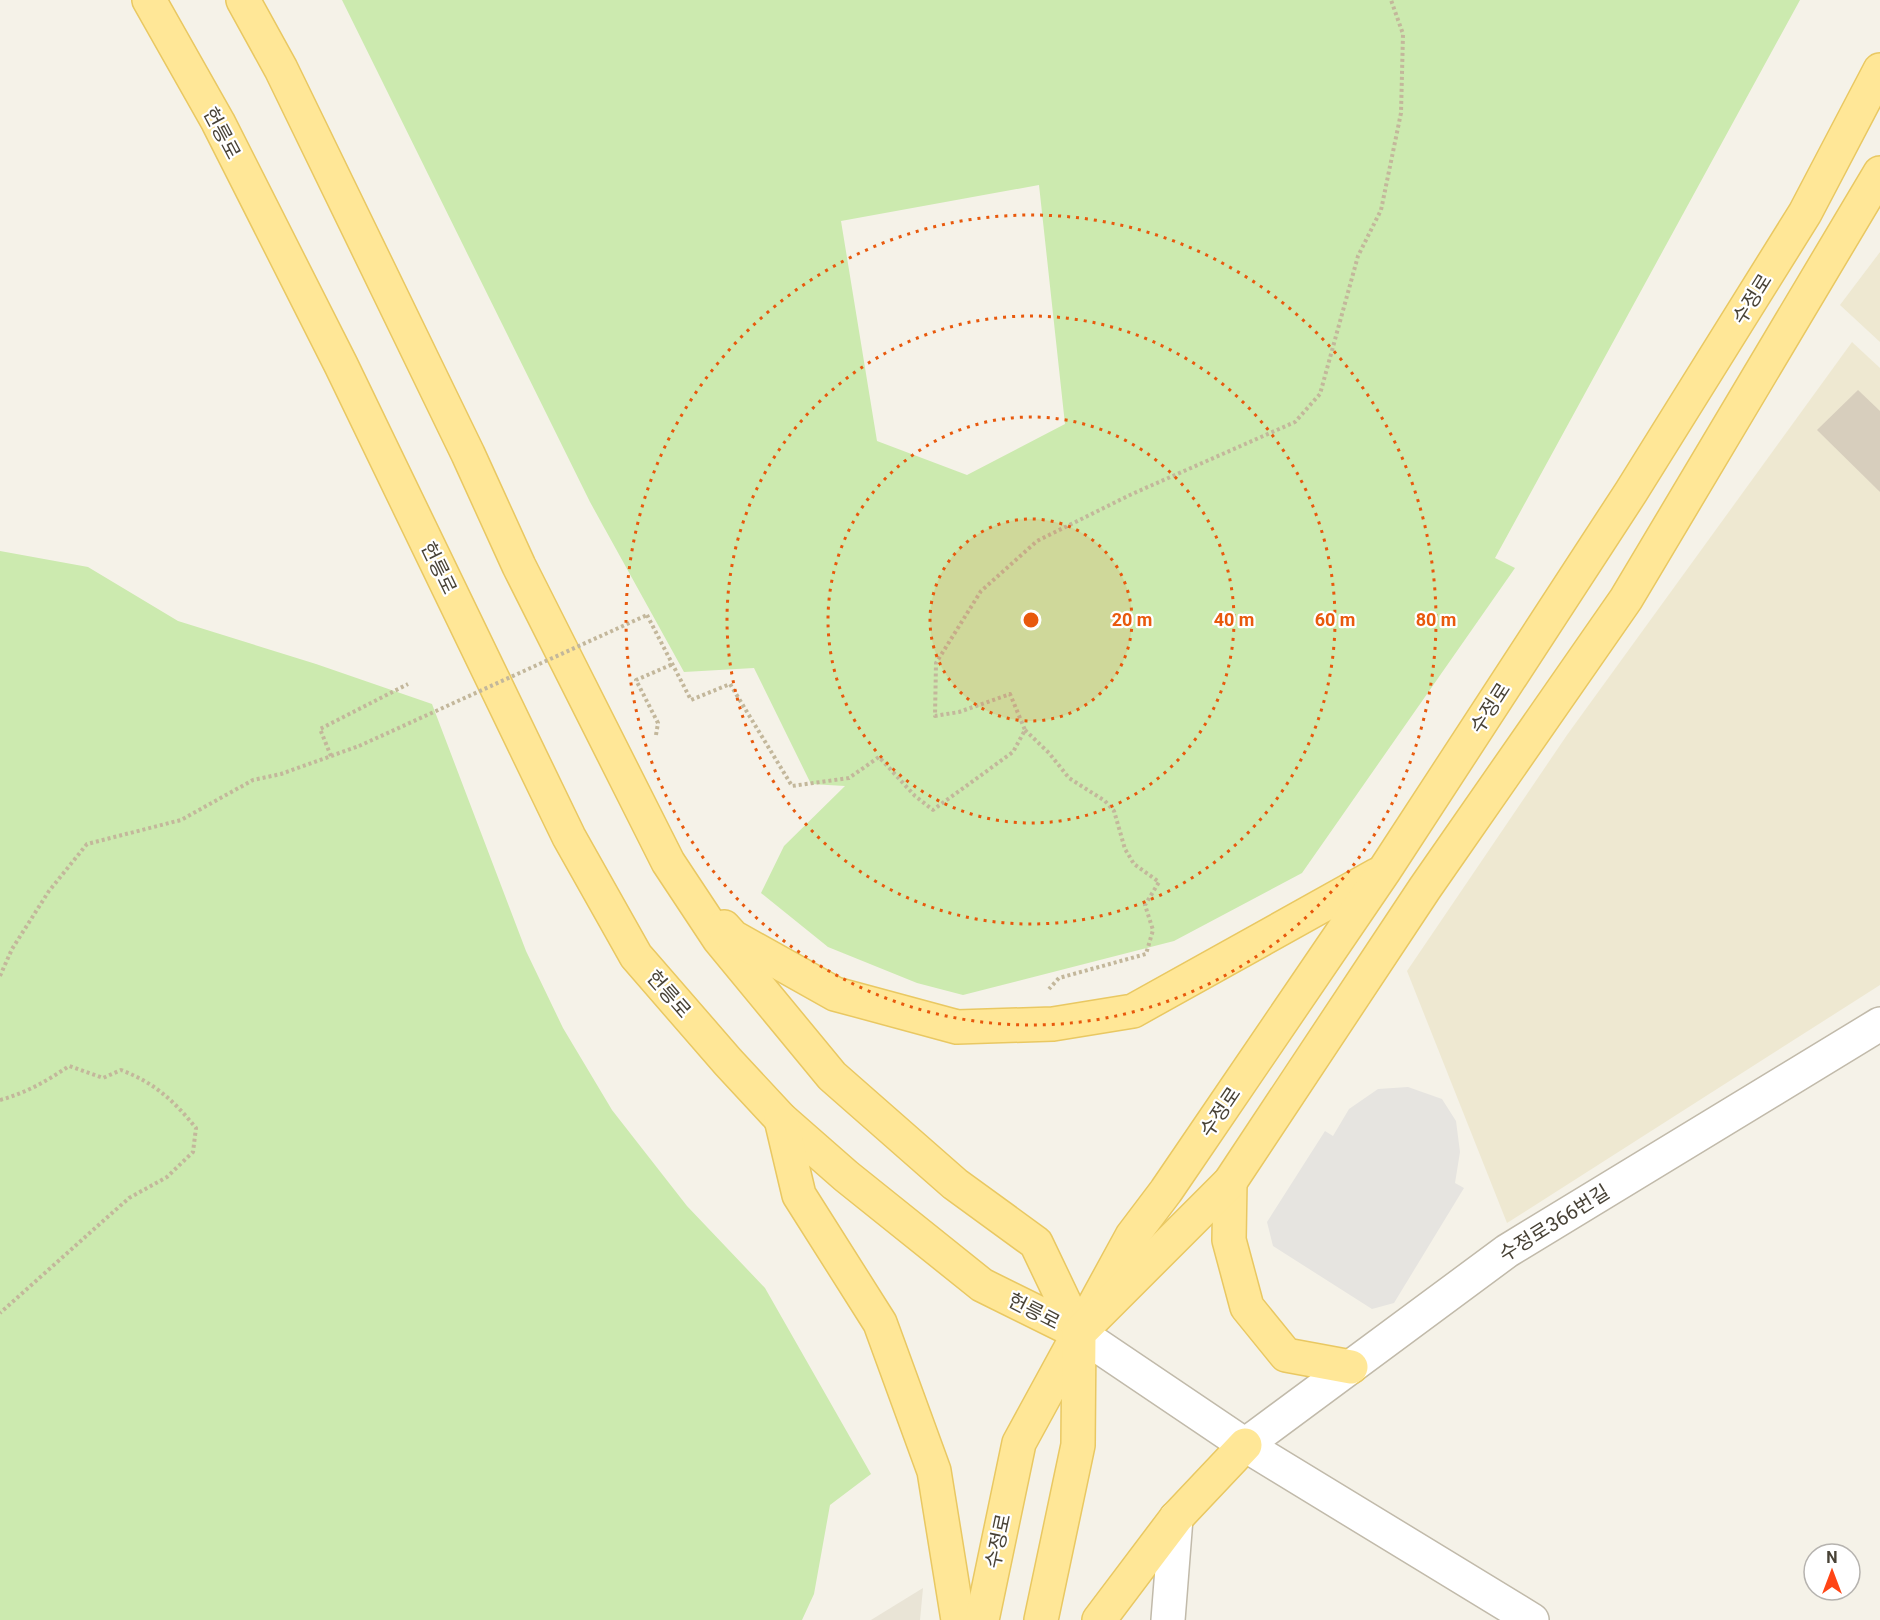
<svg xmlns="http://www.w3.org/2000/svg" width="1880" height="1620" font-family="Roboto,'Noto Sans KR',sans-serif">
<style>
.residential{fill:#e9e4d6}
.education{fill:#eee8d1}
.green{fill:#cceaaf;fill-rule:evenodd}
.parking{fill:#e6e4e0}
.building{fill:#d7cebd}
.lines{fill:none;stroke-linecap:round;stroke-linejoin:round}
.minor-casing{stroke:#c1baaa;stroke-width:36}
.major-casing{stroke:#e9c862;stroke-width:36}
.path{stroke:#c3b79b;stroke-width:4;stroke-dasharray:3 3;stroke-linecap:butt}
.minor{stroke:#fff;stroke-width:33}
.major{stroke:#ffe797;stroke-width:33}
.path-bridge{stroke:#c3b79b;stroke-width:4;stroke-dasharray:3 3;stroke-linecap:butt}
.ring{fill:none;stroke:#e8590c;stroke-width:3;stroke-dasharray:3 6}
.labels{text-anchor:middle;stroke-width:4.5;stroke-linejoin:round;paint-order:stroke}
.street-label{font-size:20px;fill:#484236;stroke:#fff}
.centre{fill:#e8590c;stroke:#fff;stroke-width:3}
.ring-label{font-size:18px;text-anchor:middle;font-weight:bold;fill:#e8590c;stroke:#fff;stroke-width:4.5;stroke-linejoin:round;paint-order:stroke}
</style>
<rect width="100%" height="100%" fill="#f5f2e8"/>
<path class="residential" d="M 923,1588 L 920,1620 L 871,1620 Z"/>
<g class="education">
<path d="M 1880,252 L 1880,342 L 1840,305 Z"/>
<path d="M 1852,342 L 1880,368 L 1880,985 L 1507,1223 L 1407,971 L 1567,735 Z"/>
</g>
<g class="green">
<path d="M 342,0 L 1800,0 L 1495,558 L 1515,568 L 1302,873 L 1174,941 L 963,995 L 917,983 L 828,947 L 761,893 L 784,846 L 845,786 L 811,784 L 754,668 L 684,672 L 590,502 ZM 1039,185 L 1065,424 L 967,475 L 877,441 L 841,221 Z"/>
<path d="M 0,551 L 88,567 L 178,621 L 316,664 L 432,704 L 526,951 L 563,1028 L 612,1110 L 687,1206 L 765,1288 L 871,1474 L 830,1505 L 814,1594 L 802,1620 L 0,1620 Z"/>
</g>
<path class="parking" d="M 1408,1087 L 1442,1099 L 1456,1121 L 1460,1152 L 1455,1183 L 1464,1188 L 1394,1303 L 1372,1309 L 1273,1246 L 1267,1222 L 1325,1131 L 1333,1136 L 1349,1109 L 1378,1089 Z"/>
<path class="building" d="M 1858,390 L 1880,411 L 1880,492 L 1817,430 Z"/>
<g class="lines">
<defs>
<g id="minor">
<path d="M 1079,1333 L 1245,1445 L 1532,1620"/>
<path d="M 1245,1445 L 1507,1251 L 1880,1024"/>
<path d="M 1168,1620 L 1176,1518"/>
</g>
<g id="major">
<path d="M 149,0 L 218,122 L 341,365 L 569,837 L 636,956 L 728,1062 L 781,1119 L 846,1176 L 982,1285 L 1079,1333"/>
<path d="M 243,0 L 281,69 L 468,454 L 519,566 L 668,862 L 719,939 L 832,1076 L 955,1184 L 1036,1243 L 1079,1333"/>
<path d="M 724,927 L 733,937 L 835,994 L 957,1027 L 1053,1024 L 1133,1011 L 1377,875"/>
<path d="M 781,1119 L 799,1195 L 880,1323 L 934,1471 L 958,1620"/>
<path d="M 1230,1182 L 1229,1240 L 1247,1307 L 1286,1355 L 1351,1367"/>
<path d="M 982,1620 L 1019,1443 L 1132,1236 L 1166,1191 L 1384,871 L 1631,492 L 1805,213 L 1880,70"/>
<path d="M 1041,1620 L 1078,1445 L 1079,1333 L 1230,1182 L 1425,888 L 1626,599 L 1880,173"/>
<path d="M 1099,1620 L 1176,1518 L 1245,1445"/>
</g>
</defs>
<use href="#minor" class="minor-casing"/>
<use href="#major" class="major-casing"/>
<g class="path">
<path d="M 647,615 L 691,700 L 730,684 L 792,786 L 849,778 L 879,757 L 915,796 L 933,810 L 1013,752 L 1025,730 L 1010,694 L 959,712 L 935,716 L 936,663 L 981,591 L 1037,541 L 1132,494 L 1295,422 L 1320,394 L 1358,256 L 1381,210 L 1401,113 L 1403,34 L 1391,0"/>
<path d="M 1025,730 L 1049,753 L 1069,778 L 1105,801 L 1114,811 L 1125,849 L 1134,864 L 1159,882 L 1145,905 L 1153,930 L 1146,954 L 1059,978 L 1049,989"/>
<path d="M 656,735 L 658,723 L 636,680 L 673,664"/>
<path d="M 331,756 L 320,729 L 408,684"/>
<path d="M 0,976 L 12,949 L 49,891 L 87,844 L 181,820 L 253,780 L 281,774 L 359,746"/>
<path d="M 0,1100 C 26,1093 47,1081 69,1066 L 103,1078 L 121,1070 C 155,1083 174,1101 196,1128 L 193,1152 L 167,1177 L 129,1198 L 0,1313"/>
</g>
<use href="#minor" class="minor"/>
<use href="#major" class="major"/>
<path class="path-bridge" d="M 359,746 L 647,615"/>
</g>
<circle cx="1031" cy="620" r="101" fill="#e8590c" fill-opacity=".12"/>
<g class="ring">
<circle cx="1031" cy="620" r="101"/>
<circle cx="1031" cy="620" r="203"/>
<circle cx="1031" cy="620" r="304"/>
<circle cx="1031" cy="620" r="405"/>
</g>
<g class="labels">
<g class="street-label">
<text transform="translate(222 133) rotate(62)" y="7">헌릉로</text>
<text transform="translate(1752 299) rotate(-58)" y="7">수정로</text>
<text transform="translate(439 568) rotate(64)" y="7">헌릉로</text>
<text transform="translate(1490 708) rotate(-57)" y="7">수정로</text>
<text transform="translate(669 994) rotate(49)" y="7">헌릉로</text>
<text transform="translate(1220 1112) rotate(-56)" y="7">수정로</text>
<text transform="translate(1554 1223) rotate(-32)" y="7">수정로366번길</text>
<text transform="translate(1034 1311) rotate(27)" y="7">헌릉로</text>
<text transform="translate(998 1541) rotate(-78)" y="7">수정로</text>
</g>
</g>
<circle cx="1031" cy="620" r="9" class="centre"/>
<g class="ring-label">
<text x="1132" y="626">20 m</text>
<text x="1234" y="626">40 m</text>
<text x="1335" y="626">60 m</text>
<text x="1436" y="626">80 m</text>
</g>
<g transform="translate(1832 1572)"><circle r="28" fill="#ffffff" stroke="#b6b3af" stroke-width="1.5"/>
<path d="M0-4.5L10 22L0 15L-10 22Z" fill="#ff4515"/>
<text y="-9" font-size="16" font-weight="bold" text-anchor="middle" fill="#484236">N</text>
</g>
</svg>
